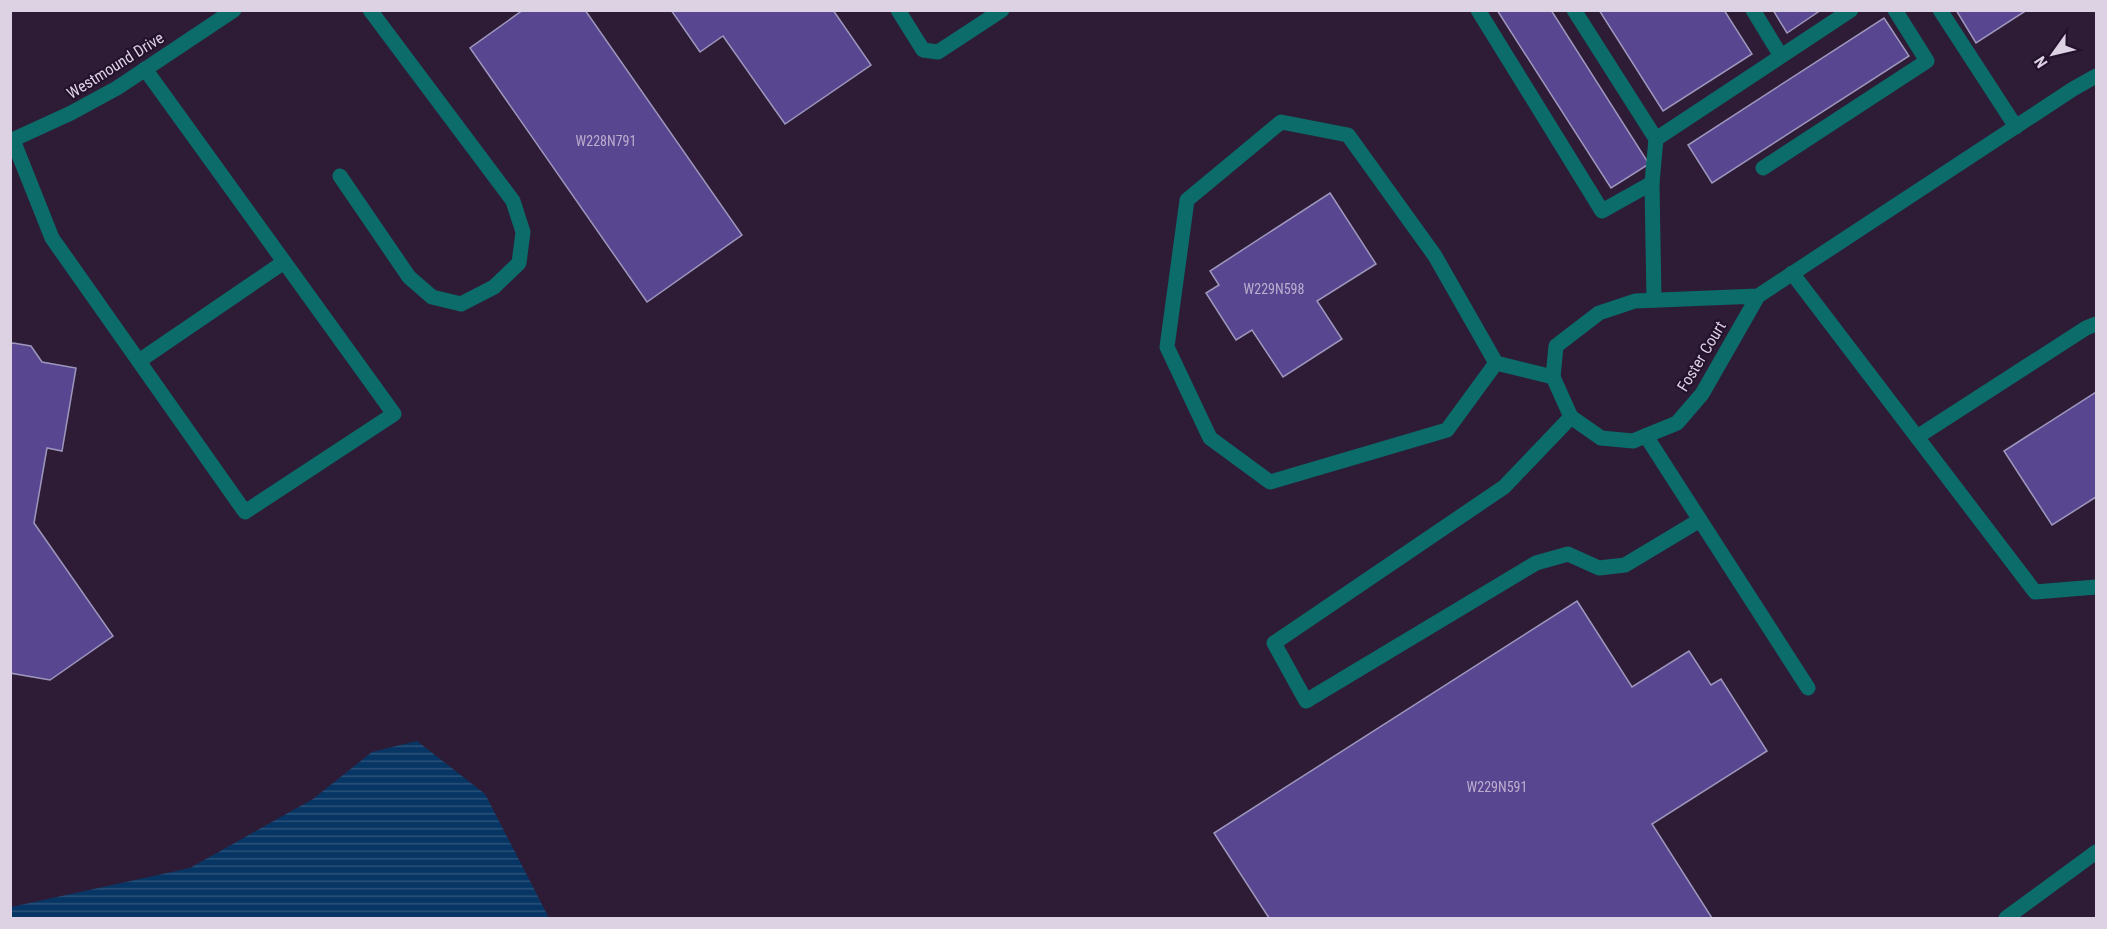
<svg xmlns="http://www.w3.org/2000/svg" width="2107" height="929" font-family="'Roboto Condensed',sans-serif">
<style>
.water{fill:url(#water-rules)}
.building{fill:#594690;stroke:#9e97bd;stroke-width:1.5}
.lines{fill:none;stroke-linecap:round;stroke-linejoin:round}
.lane{stroke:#0b6c6a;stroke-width:15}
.street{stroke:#0b6c6a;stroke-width:15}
.labels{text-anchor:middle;stroke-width:4.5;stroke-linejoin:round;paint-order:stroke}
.number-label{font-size:14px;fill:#bcaecf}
.street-label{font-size:16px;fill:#ddd1e4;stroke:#24122d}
</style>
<defs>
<pattern id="water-rules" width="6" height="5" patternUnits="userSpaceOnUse" patternTransform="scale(1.5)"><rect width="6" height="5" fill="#073664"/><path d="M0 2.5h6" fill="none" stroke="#2b527a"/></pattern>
</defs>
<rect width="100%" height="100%" fill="#2e1c37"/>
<path class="water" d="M 417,741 L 485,794 L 549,918 L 11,918 L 11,907 L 190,868 L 313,799 L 372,752 Z"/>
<g class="building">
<path d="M 523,10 L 585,10 L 742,235 L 647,302 L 470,48 Z"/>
<path d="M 671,10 L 833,10 L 871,65 L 785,124 L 723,36 L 700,52 Z"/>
<path d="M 1497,10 L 1551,10 L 1649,164 L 1611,188 Z"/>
<path d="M 1599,10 L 1724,10 L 1752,54 L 1663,111 Z"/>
<path d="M 1773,10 L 1821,10 L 1787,33 Z"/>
<path d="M 1956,10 L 2027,10 L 1976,43 Z"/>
<path d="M 1884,18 L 1909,56 L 1712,183 L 1688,145 Z"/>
<path d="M 1330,193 L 1376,264 L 1317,301 L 1342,339 L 1283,377 L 1252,330 L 1236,340 L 1206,293 L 1219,285 L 1210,271 Z"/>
<path d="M 13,343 L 31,346 L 42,362 L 76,368 L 62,451 L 47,448 L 34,523 L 113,636 L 50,680 L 10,673 L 10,344 Z"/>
<path d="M 2096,392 L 2096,497 L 2052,525 L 2004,451 Z"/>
<path d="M 1577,601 L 1632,687 L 1689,651 L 1711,685 L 1721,679 L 1767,751 L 1652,824 L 1712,918 L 1269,918 L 1214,833 Z"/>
</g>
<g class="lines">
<g class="lane">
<path d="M 898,10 L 923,50 L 938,52 L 1002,10"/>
<path d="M 1478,10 L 1602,211 L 1652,183"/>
<path d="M 1574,10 L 1656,139"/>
<path d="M 1753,10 L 1781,56"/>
<path d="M 1940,10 L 2016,127"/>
<path d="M 13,140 L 52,238 L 245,512 L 394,414 L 145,69"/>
<path d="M 1763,168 L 1927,61 L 1895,10"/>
<path d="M 340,176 L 409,277 L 432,297 L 461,304 L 494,287 L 519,263 L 523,232 L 513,201 L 370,10"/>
<path d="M 1792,273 L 2035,592 L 2096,587"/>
<path d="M 1654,300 L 1652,183 L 1656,139 L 1851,10"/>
<path d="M 139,361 L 284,262"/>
<path d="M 1496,363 L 1447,430 L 1270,482 L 1210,438 L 1167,347 L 1187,200 L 1281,122 L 1348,135 L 1435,256 L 1496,363 L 1553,377"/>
<path d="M 1571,417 L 1504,487 L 1274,643 L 1306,701 L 1536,563 L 1568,554 L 1599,568 L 1625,565 L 1700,520"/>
<path d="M 1646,436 L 1808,688"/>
<path d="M 1917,437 L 2086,328 L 2096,324"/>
<path d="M 2006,918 L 2096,852"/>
</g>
<g class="street">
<path d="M 10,141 L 71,113 L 117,88 L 234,10"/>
<path d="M 1758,296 L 1635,301 L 1599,313 L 1556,346 L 1553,377 L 1571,417 L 1601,438 L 1633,441 L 1677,423 L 1702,394 L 1758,296 L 2073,89 L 2096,76"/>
</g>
</g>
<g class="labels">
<g class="number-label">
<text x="606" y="146">W228N791</text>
<text x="1274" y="294">W229N598</text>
<text x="1497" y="792">W229N591</text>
</g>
<g class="street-label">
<text transform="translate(115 65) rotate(-32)" y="6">Westmound Drive</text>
<text transform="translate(1701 356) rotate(-59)" y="6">Foster Court</text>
</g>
</g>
<rect width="2107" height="929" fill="none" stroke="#ddd1e4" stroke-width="24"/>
<g transform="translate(2053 54) rotate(236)" stroke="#24122d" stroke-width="4.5" paint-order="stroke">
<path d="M0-4.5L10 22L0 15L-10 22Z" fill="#ddd1e4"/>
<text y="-9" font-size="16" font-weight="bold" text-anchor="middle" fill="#ddd1e4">N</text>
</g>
</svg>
